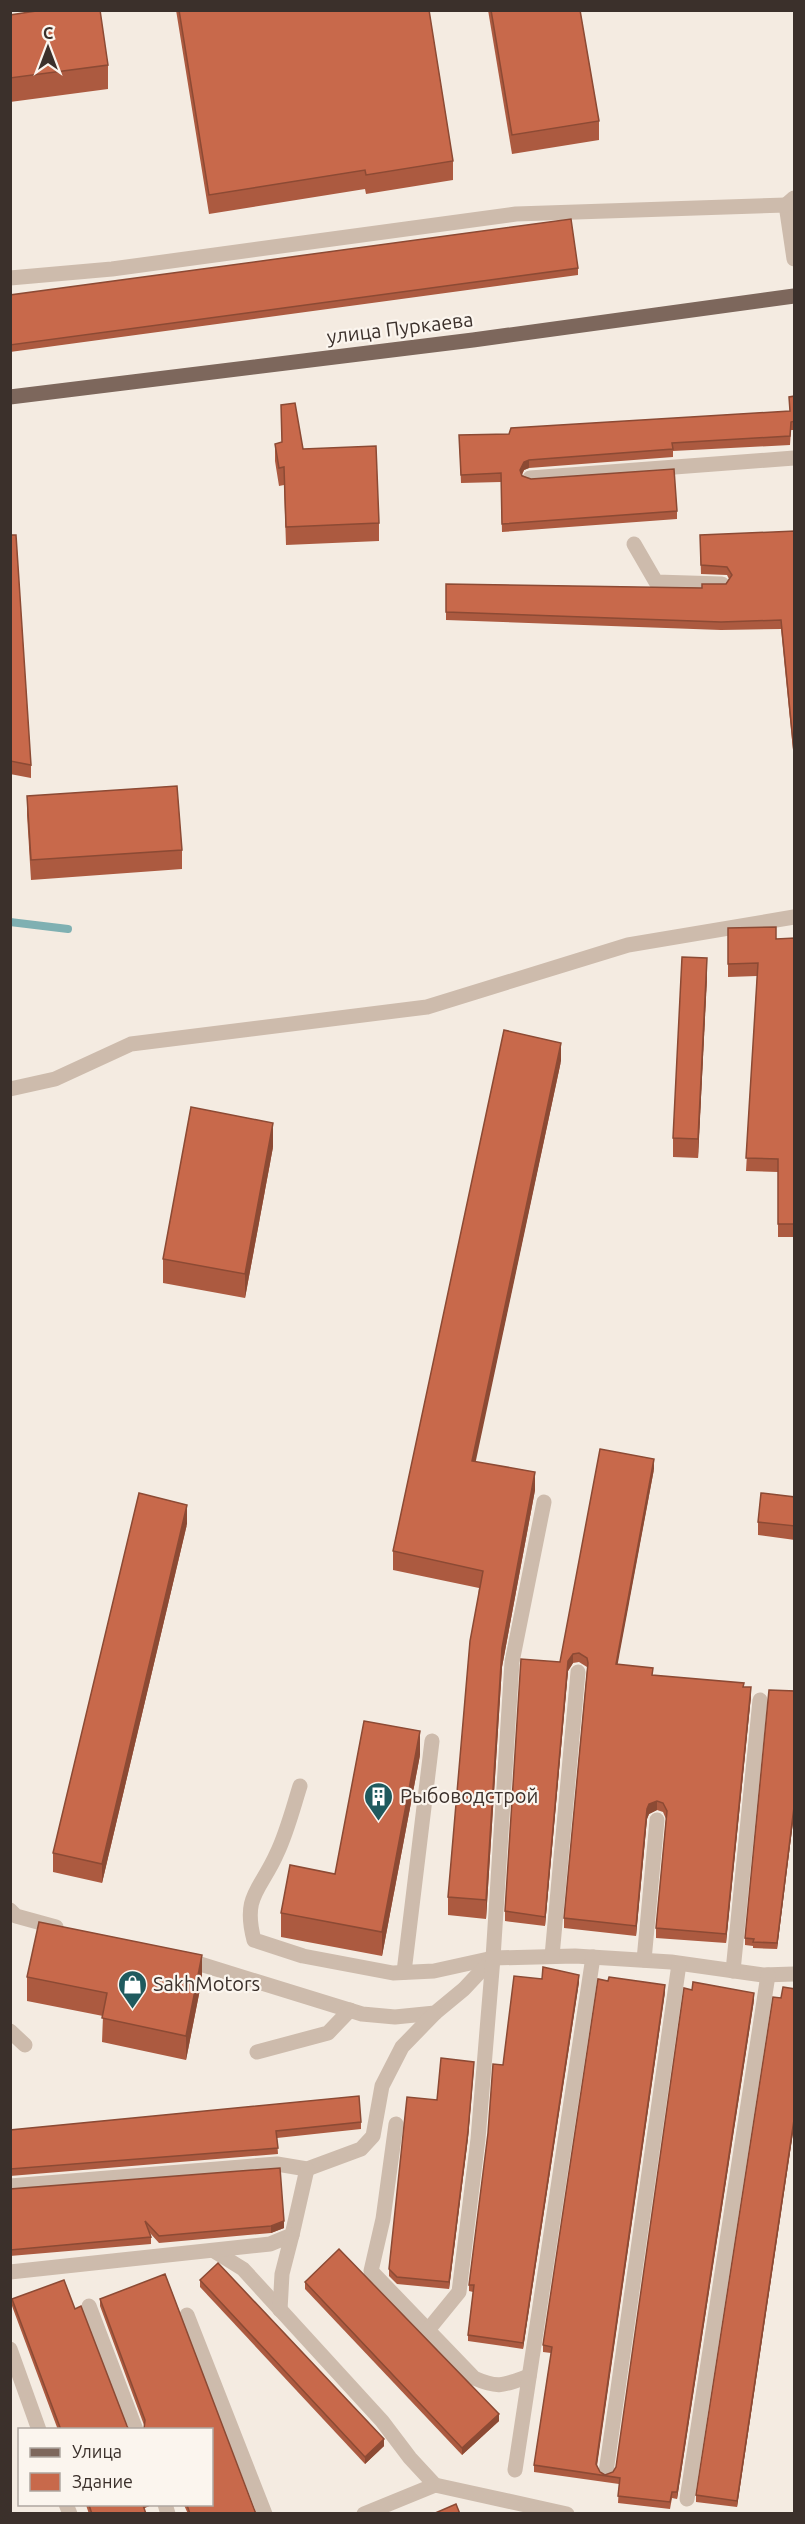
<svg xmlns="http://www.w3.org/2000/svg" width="805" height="2524" font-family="Ubuntu,sans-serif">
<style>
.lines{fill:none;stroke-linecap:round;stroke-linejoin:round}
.stream{stroke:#7fb0b2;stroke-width:8}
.minor{stroke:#cdbbac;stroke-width:15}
.major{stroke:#7d675c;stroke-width:15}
.wall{fill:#ac5a40}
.shaded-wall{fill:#8c4a34}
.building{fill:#c8694b;stroke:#8c4a34;stroke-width:1.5}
.labels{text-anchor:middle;stroke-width:4.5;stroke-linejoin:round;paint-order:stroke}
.street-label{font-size:20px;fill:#3b302b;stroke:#fbf5ee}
.poi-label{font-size:20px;fill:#3b302b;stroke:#fbf5ee;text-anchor:start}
</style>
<rect width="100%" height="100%" fill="#f4ebe1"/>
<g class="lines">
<path class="stream" d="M 10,922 L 68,929"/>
<g class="minor">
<path d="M 794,198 L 786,205 L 794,259"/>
<path d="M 10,278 L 112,269 L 516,214 L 786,205"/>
<path d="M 530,478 L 794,458"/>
<path d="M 634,544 L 656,582 L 722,584"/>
<path d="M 10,1089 L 55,1079 L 131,1044 L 427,1007 L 628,945 L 794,917"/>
<path d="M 300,1786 C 293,1808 287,1832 277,1853 C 261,1890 242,1895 254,1940 L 303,1956 L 393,1973 L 434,1971 L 493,1958 L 575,1956 L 671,1962 L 763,1975 L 794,1974"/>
<path d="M 10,1910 L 16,1916 L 56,1927"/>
<path d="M 552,1956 L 578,1672"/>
<path d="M 184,1959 L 362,2014 L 395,2017 L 435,2013 L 464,1989 L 493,1958"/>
<path d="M 644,1960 L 657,1820"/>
<path d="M 733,1971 L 760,1700"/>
<path d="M 404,1972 L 432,1741"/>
<path d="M 10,2031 L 25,2045"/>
<path d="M 257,2052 L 328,2033 L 350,2010"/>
<path d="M 396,2124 L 383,2219 L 371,2271 L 474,2378 C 499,2389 504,2385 529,2376"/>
<path d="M 10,2186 L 277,2164 L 307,2169 L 361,2149 L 373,2136 L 382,2086 L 402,2047 L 435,2013"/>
<path d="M 214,2251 L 243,2269 L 382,2421 L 410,2458 L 435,2485"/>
<path d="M 10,2272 L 270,2244 L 292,2235 L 307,2169"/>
<path d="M 89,2306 L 136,2430"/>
<path d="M 280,2310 L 282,2274 L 292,2235"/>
<path d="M 187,2315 L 265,2514"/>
<path d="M 428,2330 L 459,2292 L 478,2139 L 493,1958 L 512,1662 L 544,1502"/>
<path d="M 10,2349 L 39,2430"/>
<path d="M 515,2470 L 593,1957"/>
<path d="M 606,2472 L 679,1964"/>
<path d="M 687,2499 L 768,1975"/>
<path d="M 66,2504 L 70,2514"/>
<path d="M 165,2504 L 168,2514"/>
<path d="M 364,2514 L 435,2485 L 567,2514"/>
</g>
<path class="major" d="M 10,397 L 473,340 L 794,296"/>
</g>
<g class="wall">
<path d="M 176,10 L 429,10 L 453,161 L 453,180 L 366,194 L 365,189 L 209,214 Z"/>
<path d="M 488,10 L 580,10 L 599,121 L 599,140 L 512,154 Z"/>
<path d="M 10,15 L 108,65 L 108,89 L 10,102 Z"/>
<path d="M 578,268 L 578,275 L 10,352 L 10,295 Z"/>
<path d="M 795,396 L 795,430 L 791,430 L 790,445 L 673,451 L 673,457 L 529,468 L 524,470 L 522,475 L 531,479 L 677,511 L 677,519 L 502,532 L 501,482 L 461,483 L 459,435 L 509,434 L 790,411 L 789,397 Z"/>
<path d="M 281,405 L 303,449 L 379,523 L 379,541 L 286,545 L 284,485 L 279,486 L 275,461 L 275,444 L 282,442 Z"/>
<path d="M 795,531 L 795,770 L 781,629 L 721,630 L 446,620 L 446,584 L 702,588 L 726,584 L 729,579 L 727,575 L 701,574 L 700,544 Z"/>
<path d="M 10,535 L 31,765 L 31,778 L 10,774 Z"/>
<path d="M 27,796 L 182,850 L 182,869 L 31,880 L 27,815 Z"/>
<path d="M 728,928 L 776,939 L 795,938 L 795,1237 L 778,1237 L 778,1172 L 746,1171 L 757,976 L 728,977 Z"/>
<path d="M 707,977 L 698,1158 L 673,1157 L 673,1138 Z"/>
<path d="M 561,1061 L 475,1461 L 535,1490 L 502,1667 L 486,1919 L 448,1915 L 448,1897 L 479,1588 L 393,1570 L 393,1551 Z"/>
<path d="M 273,1147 L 245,1298 L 163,1283 L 163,1259 Z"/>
<path d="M 654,1469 L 617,1664 L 653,1675 L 744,1687 L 751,1696 L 726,1943 L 656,1938 L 656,1928 L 666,1819 L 663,1812 L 657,1810 L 649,1814 L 647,1819 L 636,1936 L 564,1928 L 564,1918 L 587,1670 L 587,1667 L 579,1662 L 573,1663 L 568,1671 L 545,1926 L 505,1921 L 505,1911 L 560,1662 Z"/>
<path d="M 795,1497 L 795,1540 L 758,1535 L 758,1522 Z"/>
<path d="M 187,1524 L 102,1883 L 53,1872 L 53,1853 Z"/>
<path d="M 795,1691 L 795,1806 L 777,1949 L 753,1948 L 753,1946 L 745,1945 L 745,1938 Z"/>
<path d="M 420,1755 L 382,1956 L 281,1937 L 281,1913 L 335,1874 Z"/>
<path d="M 27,1977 L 202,1979 L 186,2060 L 102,2042 L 103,2016 L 27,2001 Z"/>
<path d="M 542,1979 L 579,1982 L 523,2349 L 468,2341 L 468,2335 L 473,2292 L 469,2291 L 469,2285 L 503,2065 Z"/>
<path d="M 795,1989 L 795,2119 L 737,2507 L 696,2502 L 696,2495 Z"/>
<path d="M 665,1992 L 597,2466 L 600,2472 L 605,2475 L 613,2472 L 616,2467 L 754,2000 L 677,2499 L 672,2498 L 670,2509 L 618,2503 L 619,2484 L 534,2472 L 534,2465 L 551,2353 L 543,2352 L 543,2345 Z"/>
<path d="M 474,2069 L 468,2138 L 449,2289 L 397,2284 L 389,2276 L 389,2269 L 437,2100 Z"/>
<path d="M 361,2122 L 361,2129 L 277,2138 L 278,2154 L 10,2176 L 10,2130 Z"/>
<path d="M 10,2189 L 284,2228 L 271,2233 L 159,2243 L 150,2233 L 151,2237 L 151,2244 L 10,2256 Z"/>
<path d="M 200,2280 L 384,2446 L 365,2464 L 200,2287 Z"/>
<path d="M 305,2282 L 499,2421 L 462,2455 L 305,2289 Z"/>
<path d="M 12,2299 L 75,2309 L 127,2426 L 129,2430 L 58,2430 L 12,2306 Z"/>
<path d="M 100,2299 L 256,2514 L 188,2514 L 184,2505 L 212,2505 L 144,2429 L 144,2425 L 100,2306 Z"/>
<path d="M 86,2505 L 152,2505 L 144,2508 L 146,2514 L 89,2514 Z"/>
</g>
<g class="shaded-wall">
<path d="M 529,460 L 529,468 L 524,470 L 520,478 L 520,470 L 524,462 Z"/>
<path d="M 707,958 L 707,977 L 698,1158 L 698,1139 Z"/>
<path d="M 561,1043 L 561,1061 L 472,1479 L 472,1461 Z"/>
<path d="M 273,1123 L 273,1147 L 245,1298 L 245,1274 Z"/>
<path d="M 654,1459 L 654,1469 L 616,1673 L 616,1664 Z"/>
<path d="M 535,1472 L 535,1490 L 502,1667 L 486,1919 L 486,1900 L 502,1648 Z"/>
<path d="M 187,1505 L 187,1524 L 102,1883 L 102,1864 Z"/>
<path d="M 573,1654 L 573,1663 L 568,1671 L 545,1926 L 545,1917 L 568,1661 Z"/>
<path d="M 751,1687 L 751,1696 L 726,1943 L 726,1934 Z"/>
<path d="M 420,1731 L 420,1755 L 382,1956 L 382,1932 Z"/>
<path d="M 795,1799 L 795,1806 L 777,1949 L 777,1943 Z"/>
<path d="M 657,1801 L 657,1810 L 649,1814 L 647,1819 L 636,1936 L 636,1926 L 647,1809 L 649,1804 Z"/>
<path d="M 202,1955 L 202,1979 L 186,2060 L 186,2036 Z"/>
<path d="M 579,1975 L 579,1982 L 523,2349 L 523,2343 Z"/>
<path d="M 665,1985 L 665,1992 L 596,2471 L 596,2464 Z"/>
<path d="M 754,1993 L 754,2000 L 677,2499 L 677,2492 Z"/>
<path d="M 474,2062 L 468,2138 L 449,2289 L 449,2282 Z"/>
<path d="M 795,2113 L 795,2119 L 737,2507 L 737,2501 Z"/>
<path d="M 284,2221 L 284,2228 L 271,2233 L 271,2226 Z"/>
<path d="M 499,2414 L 499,2421 L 462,2455 L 462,2448 Z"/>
<path d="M 384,2439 L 384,2446 L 365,2464 L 365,2457 Z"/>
<path d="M 142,2505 L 152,2505 L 142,2509 Z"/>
</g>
<g class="building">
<path d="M 43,10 L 100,10 L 108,65 L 10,78 L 10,15 Z"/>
<path d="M 179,10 L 429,10 L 453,161 L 366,175 L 365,170 L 209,195 Z"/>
<path d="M 491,10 L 580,10 L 599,121 L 512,135 Z"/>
<path d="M 571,219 L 578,268 L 10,345 L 10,295 Z"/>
<path d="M 795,396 L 795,421 L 791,422 L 790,436 L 672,443 L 673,449 L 529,460 L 524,462 L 520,470 L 522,476 L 531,479 L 674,469 L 677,511 L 502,524 L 501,473 L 461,475 L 459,435 L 509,434 L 511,428 L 790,411 L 789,397 Z"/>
<path d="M 295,403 L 303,449 L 376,446 L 379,523 L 286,527 L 284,467 L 279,468 L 275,444 L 282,442 L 281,405 Z"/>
<path d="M 795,531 L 795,762 L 781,620 L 721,622 L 446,612 L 446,584 L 702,588 L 702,584 L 726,584 L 732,575 L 727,567 L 701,565 L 700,535 Z"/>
<path d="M 10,535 L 16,535 L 31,765 L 10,761 Z"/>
<path d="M 177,786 L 182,850 L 31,860 L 27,796 Z"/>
<path d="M 776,927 L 776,939 L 795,938 L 795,1224 L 778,1224 L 778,1159 L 746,1158 L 758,963 L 728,964 L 728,928 Z"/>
<path d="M 682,957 L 707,958 L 698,1139 L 673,1138 Z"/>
<path d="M 504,1030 L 561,1043 L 472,1461 L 535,1472 L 502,1648 L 486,1900 L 448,1897 L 470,1641 L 483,1571 L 393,1551 Z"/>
<path d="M 191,1107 L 273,1123 L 245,1274 L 163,1259 Z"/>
<path d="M 600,1449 L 654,1459 L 616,1664 L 653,1668 L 652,1675 L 744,1683 L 743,1687 L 751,1687 L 726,1934 L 656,1928 L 667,1811 L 663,1803 L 657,1801 L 649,1804 L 647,1809 L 636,1926 L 564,1918 L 588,1663 L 587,1658 L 579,1653 L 573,1654 L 568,1661 L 545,1917 L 505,1911 L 521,1659 L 560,1662 Z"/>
<path d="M 139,1493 L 187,1505 L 102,1864 L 53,1853 Z"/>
<path d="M 761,1493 L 795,1497 L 795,1526 L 758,1522 Z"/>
<path d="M 769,1690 L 795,1691 L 795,1799 L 777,1943 L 753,1942 L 754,1939 L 745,1938 Z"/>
<path d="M 364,1721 L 420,1731 L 382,1932 L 281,1913 L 290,1865 L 335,1874 Z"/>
<path d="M 39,1922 L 202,1955 L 186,2036 L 102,2018 L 107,1993 L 27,1977 Z"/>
<path d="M 543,1967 L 579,1975 L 523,2343 L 468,2335 L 474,2285 L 469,2285 L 488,2133 L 493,2064 L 503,2065 L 514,1976 L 542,1979 Z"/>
<path d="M 609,1977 L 665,1985 L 596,2464 L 600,2472 L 605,2475 L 613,2472 L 616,2467 L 684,1988 L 692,1990 L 693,1982 L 754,1993 L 677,2492 L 672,2492 L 670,2502 L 618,2496 L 620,2478 L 534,2465 L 552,2347 L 543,2345 L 598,1979 L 608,1981 Z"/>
<path d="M 783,1987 L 795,1989 L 795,2113 L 737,2501 L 696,2495 L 773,1997 L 781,1998 Z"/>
<path d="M 441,2058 L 474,2062 L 468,2131 L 449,2282 L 397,2277 L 389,2269 L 407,2097 L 437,2100 Z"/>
<path d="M 359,2096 L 361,2122 L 276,2131 L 278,2148 L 10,2169 L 10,2130 Z"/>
<path d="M 280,2168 L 284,2221 L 271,2226 L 159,2236 L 145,2221 L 151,2237 L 10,2250 L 10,2189 Z"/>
<path d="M 339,2249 L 499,2414 L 462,2448 L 305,2282 Z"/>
<path d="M 218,2263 L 384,2439 L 365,2457 L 200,2280 Z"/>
<path d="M 165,2274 L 256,2514 L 190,2514 L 187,2505 L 212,2505 L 212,2430 L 143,2430 L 144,2429 L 145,2420 L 100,2299 Z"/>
<path d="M 64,2280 L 75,2309 L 81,2306 L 127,2426 L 129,2430 L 61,2430 L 12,2299 Z"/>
<path d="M 456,2504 L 460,2514 L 433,2514 Z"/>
<path d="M 89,2505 L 143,2505 L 146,2514 L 92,2514 Z"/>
</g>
<defs>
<symbol id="building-pin" viewBox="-11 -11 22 30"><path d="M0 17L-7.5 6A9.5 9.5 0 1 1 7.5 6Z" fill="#1f5a5e" stroke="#fbf5ee"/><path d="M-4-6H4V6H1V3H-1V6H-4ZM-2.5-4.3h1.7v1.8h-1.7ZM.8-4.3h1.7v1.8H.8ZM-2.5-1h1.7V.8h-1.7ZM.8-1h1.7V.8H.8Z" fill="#fff"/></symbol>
<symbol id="shop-pin" viewBox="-11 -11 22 30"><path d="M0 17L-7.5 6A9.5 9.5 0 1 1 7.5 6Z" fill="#1f5a5e" stroke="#fbf5ee"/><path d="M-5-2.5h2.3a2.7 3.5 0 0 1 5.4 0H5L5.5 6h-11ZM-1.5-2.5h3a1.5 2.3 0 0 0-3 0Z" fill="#fff"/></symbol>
</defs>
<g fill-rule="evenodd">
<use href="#building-pin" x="362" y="1780" width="33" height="45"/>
<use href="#shop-pin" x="116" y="1968" width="33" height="45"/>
</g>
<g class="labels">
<g class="street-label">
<text transform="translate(400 328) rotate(-7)" y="7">улица Пуркаева</text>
</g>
<g class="poi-label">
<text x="400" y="1803">Рыбоводстрой</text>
<text x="153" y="1991">SakhMotors</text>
</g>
</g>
<rect width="805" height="2524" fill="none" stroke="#3b302b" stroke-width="24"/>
<rect x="18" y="2428" width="195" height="78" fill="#fbf5ee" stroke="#aea6a0" stroke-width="1.5"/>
<rect x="30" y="2448" width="30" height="9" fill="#7d675c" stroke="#aea6a0" stroke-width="1.5"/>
<text x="72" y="2458" font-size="18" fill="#3b302b">Улица</text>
<rect x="30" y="2473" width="30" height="18" fill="#c8694b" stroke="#aea6a0" stroke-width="1.5"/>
<text x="72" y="2488" font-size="18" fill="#3b302b">Здание</text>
<g transform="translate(48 48)" stroke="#fbf5ee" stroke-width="4.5" paint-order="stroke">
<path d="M0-4.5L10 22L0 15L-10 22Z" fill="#3b302b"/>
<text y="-9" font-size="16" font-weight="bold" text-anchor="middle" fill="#3b302b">С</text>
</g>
</svg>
